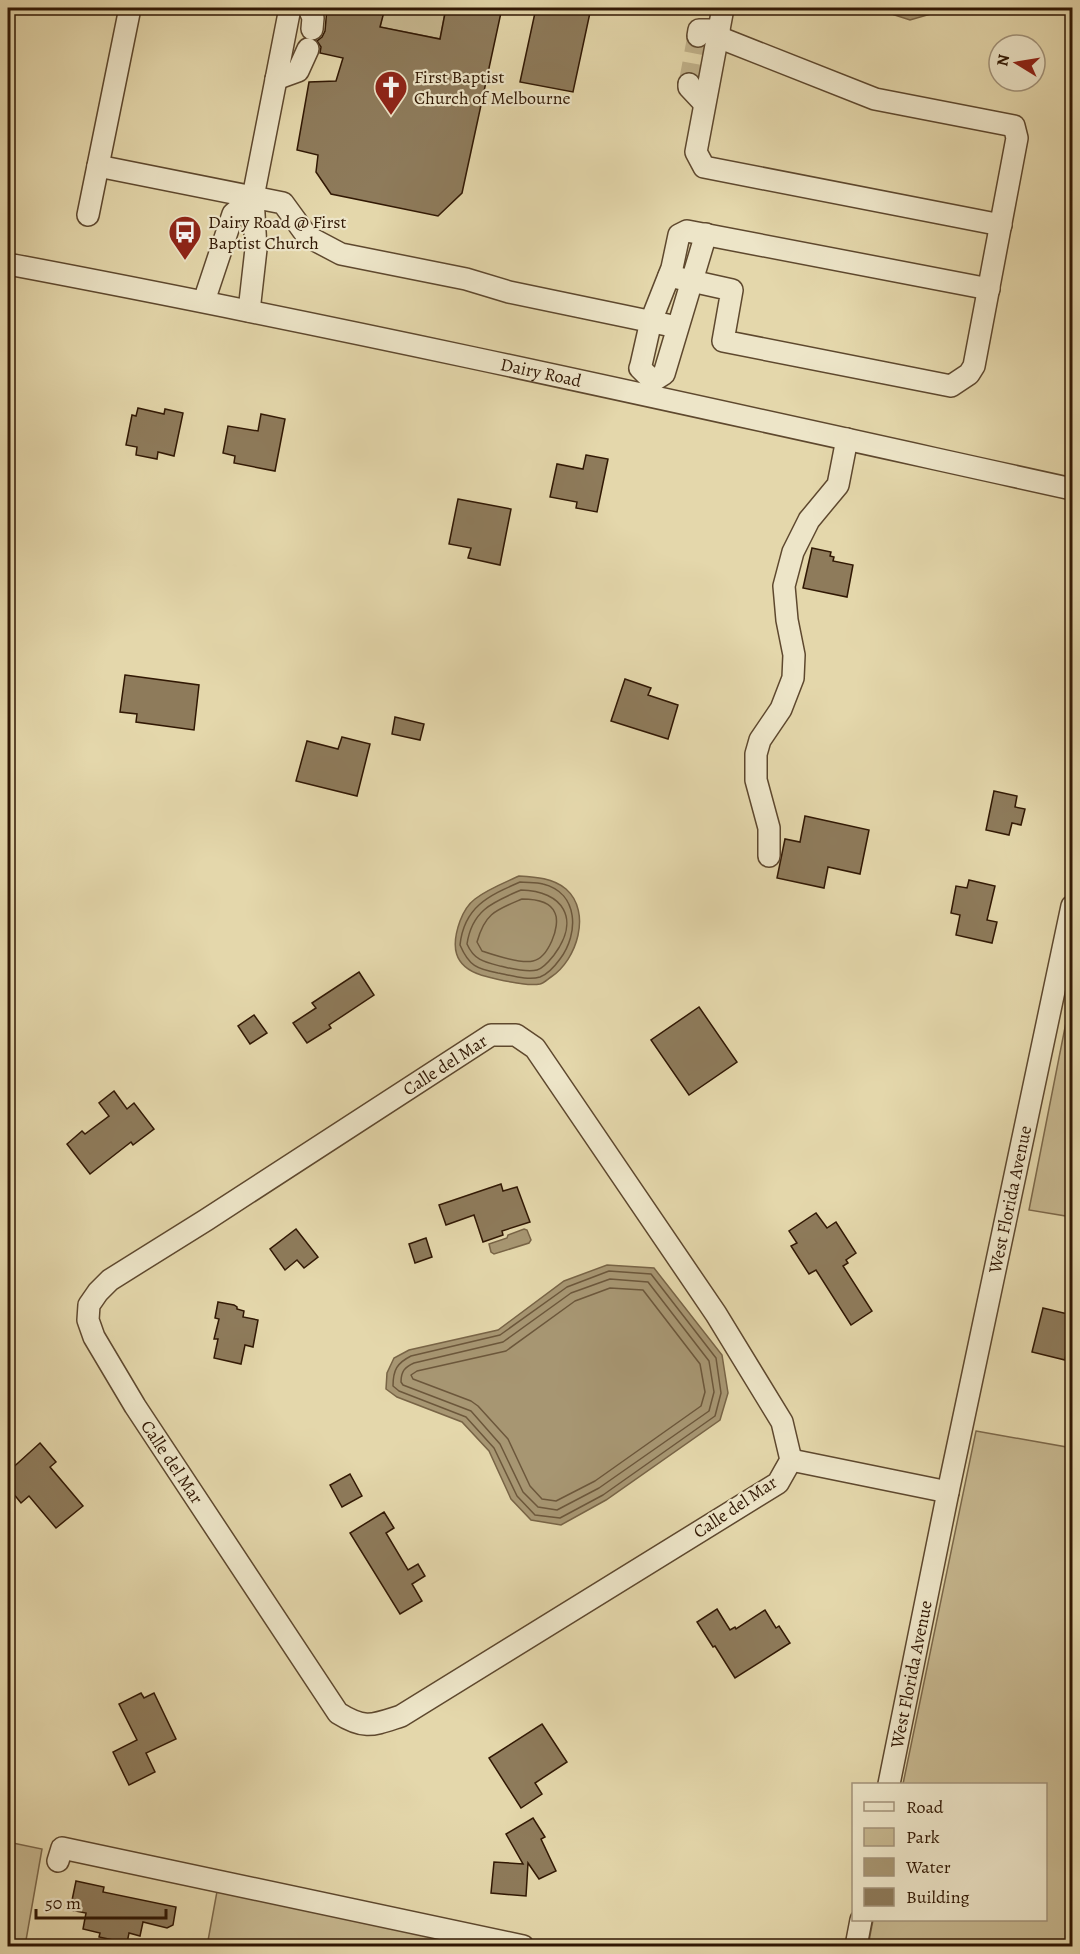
<svg xmlns="http://www.w3.org/2000/svg" width="1080" height="1954" font-family="Alegreya,serif">
<style>
.green{fill:#c6b78f;stroke:#7c684a;stroke-width:1.5}
.water{fill:#a79672;stroke:#786446;stroke-width:1.5}
.lines{fill:none;stroke-linecap:round;stroke-linejoin:round}
.shore{stroke:#6c573b;stroke-width:1.5}
.building{fill:#8e7b5b;stroke:#311804;stroke-width:1.5}
.minor-tunnel{stroke:#c0b18a;stroke-width:21;stroke-dasharray:21 10;stroke-linecap:butt}
.minor-casing{stroke:#5e482e;stroke-width:24}
.minor{stroke:#ede5c8;stroke-width:21}
.labels{text-anchor:middle;stroke-width:4.5;stroke-linejoin:round;paint-order:stroke}
.poi-label{font-size:18px;fill:#311804;stroke:#ede5c8;text-anchor:start}
.street-label{font-size:18px;fill:#311804;stroke:#ede5c8}
</style>
<rect width="100%" height="100%" fill="#e4d7ab"/>
<filter id="stains"><feTurbulence type="fractalNoise" baseFrequency=".00333" numOctaves="4"/><feColorMatrix values="0 0 0 0 .2 0 0 0 0 .09 0 0 0 0 .02 0 0 0 .5 -.17"/></filter>
<radialGradient id="worn" r=".72"><stop offset=".6" stop-color="#630" stop-opacity="0"/><stop offset="1" stop-color="#630" stop-opacity=".3"/></radialGradient>
<g class="green">
<path d="M 384,8 L 446,8 L 440,39 L 380,27 Z"/>
<path d="M 1070,1002 L 1072,1002 L 1072,1217 L 1029,1210 Z"/>
<path d="M 976,1431 L 1072,1448 L 1072,1946 L 868,1946 L 873,1920 L 1046,1920 L 1046,1784 L 903,1784 Z"/>
<path d="M 8,1842 L 42,1849 L 25,1946 L 8,1946 Z"/>
<path d="M 218,1886 L 513,1946 L 207,1946 Z"/>
</g>
<g class="water">
<path d="M 863,8 L 939,8 L 938,12 L 910,20 L 876,9 Z"/>
<path d="M 519,876 C 536,877 553,878 566,889 C 592,912 577,960 551,977 C 548,979 544,983 540,984 C 525,987 496,979 481,975 C 453,966 451,946 460,921 C 463,913 467,905 475,899 C 488,889 504,883 519,876 Z"/>
<path d="M 524,1229 L 527,1230 L 531,1240 L 529,1243 L 494,1254 L 491,1252 L 489,1244 L 507,1238 L 508,1235 Z"/>
<path d="M 607,1265 L 654,1268 L 722,1355 L 728,1393 L 720,1420 L 606,1500 L 561,1525 L 531,1520 L 511,1499 L 489,1451 L 462,1422 L 397,1397 L 386,1389 L 387,1373 L 394,1358 L 409,1350 L 498,1330 L 564,1281 Z"/>
</g>
<g class="lines">
<g class="shore">
<path d="M 520,882 C 527,883 536,882 543,884 C 579,893 579,934 560,959 C 555,966 548,974 540,977 C 528,981 510,975 498,973 C 477,969 469,966 460,945 C 464,907 488,896 520,882 Z"/>
<path d="M 521,890 C 563,891 581,919 554,955 C 550,960 544,968 537,970 C 526,973 510,968 500,966 C 484,962 474,960 467,944 C 472,910 493,902 521,890 Z"/>
<path d="M 522,899 C 533,899 550,900 555,913 C 561,926 548,958 533,961 C 520,964 494,955 482,951 L 477,942 C 485,913 496,910 522,899 Z"/>
<path d="M 609,1271 L 651,1274 L 716,1358 L 721,1393 L 715,1416 L 603,1495 L 560,1518 L 535,1515 L 517,1496 L 494,1448 L 466,1417 L 399,1391 L 393,1386 C 393,1370 397,1363 411,1356 L 500,1335 L 567,1287 Z"/>
<path d="M 610,1279 L 648,1282 L 709,1361 L 714,1392 L 709,1411 L 599,1488 L 557,1510 L 538,1507 L 523,1492 L 500,1444 L 471,1411 L 403,1385 L 401,1382 C 401,1371 405,1367 414,1363 L 503,1342 L 571,1293 Z"/>
<path d="M 610,1288 L 643,1290 L 700,1364 L 705,1392 L 701,1406 L 595,1481 L 556,1501 L 542,1499 L 530,1486 L 508,1439 L 478,1406 L 471,1401 L 413,1379 L 411,1375 L 417,1371 L 506,1351 L 575,1301 Z"/>
</g>
</g>
<g class="building">
<path d="M 327,8 L 385,8 L 380,27 L 440,39 L 446,8 L 502,8 L 462,193 L 438,216 L 331,194 L 316,172 L 318,155 L 297,150 L 309,82 L 336,81 L 343,58 L 320,53 L 321,47 L 317,41 L 322,37 L 325,31 Z"/>
<path d="M 536,8 L 591,8 L 573,92 L 520,82 Z"/>
<path d="M 138,408 L 164,414 L 165,409 L 183,413 L 174,456 L 158,452 L 157,459 L 136,455 L 137,447 L 126,445 L 132,415 L 136,416 Z"/>
<path d="M 261,414 L 285,419 L 275,471 L 234,463 L 235,456 L 223,453 L 228,426 L 258,431 Z"/>
<path d="M 586,455 L 608,459 L 597,512 L 576,508 L 577,502 L 550,497 L 557,464 L 583,469 Z"/>
<path d="M 458,499 L 511,509 L 500,565 L 468,558 L 471,548 L 449,544 Z"/>
<path d="M 812,548 L 831,552 L 830,556 L 834,557 L 833,561 L 853,565 L 847,597 L 803,588 Z"/>
<path d="M 125,675 L 199,685 L 194,730 L 136,722 L 137,714 L 120,712 Z"/>
<path d="M 625,679 L 651,688 L 648,695 L 678,705 L 668,739 L 611,721 Z"/>
<path d="M 395,717 L 424,724 L 420,740 L 392,734 Z"/>
<path d="M 342,737 L 370,744 L 357,796 L 296,781 L 307,741 L 338,749 Z"/>
<path d="M 994,791 L 1017,796 L 1015,807 L 1025,809 L 1021,825 L 1012,823 L 1009,835 L 986,830 Z"/>
<path d="M 805,816 L 869,830 L 860,874 L 828,867 L 824,888 L 777,878 L 785,839 L 800,842 Z"/>
<path d="M 969,880 L 995,886 L 987,920 L 997,922 L 992,943 L 956,935 L 960,915 L 951,913 L 956,886 L 967,888 Z"/>
<path d="M 359,972 L 374,995 L 329,1025 L 331,1028 L 307,1043 L 293,1023 L 316,1008 L 312,1003 Z"/>
<path d="M 699,1007 L 737,1062 L 689,1095 L 651,1040 Z"/>
<path d="M 254,1015 L 267,1033 L 250,1044 L 238,1026 Z"/>
<path d="M 114,1091 L 127,1109 L 134,1103 L 154,1129 L 133,1145 L 131,1142 L 90,1174 L 67,1144 L 82,1131 L 85,1134 L 109,1116 L 99,1103 Z"/>
<path d="M 501,1184 L 503,1191 L 517,1187 L 530,1222 L 502,1231 L 503,1235 L 483,1242 L 474,1215 L 446,1225 L 439,1205 Z"/>
<path d="M 816,1213 L 827,1228 L 836,1222 L 856,1253 L 846,1260 L 848,1263 L 843,1266 L 872,1311 L 851,1325 L 816,1270 L 809,1274 L 791,1246 L 797,1243 L 789,1231 Z"/>
<path d="M 296,1229 L 318,1257 L 304,1268 L 297,1260 L 285,1270 L 270,1249 Z"/>
<path d="M 426,1238 L 432,1257 L 415,1263 L 409,1244 Z"/>
<path d="M 218,1302 L 234,1305 L 237,1307 L 237,1309 L 244,1311 L 243,1317 L 258,1320 L 253,1347 L 245,1345 L 241,1364 L 214,1358 L 218,1339 L 214,1339 L 219,1319 L 215,1318 Z"/>
<path d="M 1043,1308 L 1072,1315 L 1072,1326 L 1065,1360 L 1032,1352 Z"/>
<path d="M 40,1443 L 56,1462 L 50,1467 L 83,1506 L 56,1528 L 29,1496 L 21,1503 L 8,1487 L 8,1472 Z"/>
<path d="M 350,1474 L 362,1496 L 342,1507 L 330,1485 Z"/>
<path d="M 384,1512 L 394,1528 L 386,1533 L 408,1570 L 418,1564 L 425,1576 L 412,1584 L 422,1601 L 400,1614 L 350,1533 Z"/>
<path d="M 717,1609 L 730,1630 L 735,1627 L 736,1629 L 765,1610 L 776,1628 L 779,1626 L 790,1643 L 735,1678 L 715,1646 L 713,1647 L 697,1622 Z"/>
<path d="M 141,1693 L 144,1698 L 154,1693 L 176,1739 L 146,1753 L 155,1772 L 129,1785 L 113,1752 L 137,1740 L 119,1704 Z"/>
<path d="M 542,1724 L 567,1762 L 535,1783 L 542,1794 L 521,1808 L 489,1758 Z"/>
<path d="M 533,1818 L 545,1837 L 541,1839 L 556,1871 L 539,1879 L 528,1863 L 526,1896 L 491,1893 L 494,1862 L 523,1864 L 506,1834 Z"/>
<path d="M 76,1881 L 104,1887 L 103,1892 L 176,1907 L 173,1925 L 167,1928 L 143,1922 L 140,1936 L 129,1933 L 127,1943 L 99,1937 L 100,1933 L 83,1929 L 86,1913 L 70,1910 Z"/>
</g>
<g class="lines">
<path class="minor-tunnel" d="M 689,84 L 698,36"/>
<defs>
<g id="minor">
<path d="M 309,8 L 313,18 L 312,29"/>
<path d="M 723,8 L 696,152 L 704,167 L 1001,225"/>
<path d="M 698,36 L 699,30 L 719,30"/>
<path d="M 276,79 L 298,71 L 308,49"/>
<path d="M 689,84 L 689,87 L 704,103"/>
<path d="M 98,166 L 283,203 L 307,236 L 341,254 L 466,279 L 509,292 L 677,327"/>
<path d="M 88,215 L 130,8"/>
<path id="s1" d="M 8,264 C 364,331 718,411 1072,489"/>
<path d="M 669,276 L 732,290 L 723,341 L 951,386 L 969,374 L 974,366 L 1017,138 L 1014,126 L 875,99 L 718,37"/>
<path d="M 204,301 L 233,214 L 253,197"/>
<path d="M 249,311 L 256,249 L 253,197 L 290,8"/>
<path d="M 653,381 L 640,368 L 641,365 L 651,321 L 672,268 L 679,235 L 687,231 L 989,289"/>
<path d="M 649,392 L 653,381 L 664,374 L 706,234"/>
<path d="M 769,856 L 769,828 L 756,780 L 756,754 L 760,740 L 781,709 L 793,678 L 794,655 L 787,620 L 784,586 L 793,552 L 809,520 L 838,485 L 847,439"/>
<path d="M 491,1035 L 516,1035 L 535,1048 L 716,1314 L 782,1422 L 791,1460 L 778,1483 L 401,1716 C 373,1725 365,1730 338,1713 L 135,1406 L 94,1337 L 88,1320 L 89,1305 L 98,1292 L 110,1280 L 206,1220 Z"/>
<path d="M 791,1460 L 948,1492"/>
<path id="s2" d="M 889,1784 L 948,1492 L 1072,906"/>
<path d="M 58,1861 L 62,1848 L 523,1946"/>
<path d="M 856,1946 L 861,1920"/>
</g>
</defs>
<use href="#minor" class="minor-casing"/>
<use href="#minor" class="minor"/>
</g>
<defs>
<symbol id="church-pin" viewBox="-11 -11 22 30"><path d="M0 17L-7.5 6A9.5 9.5 0 1 1 7.5 6Z" fill="#8f2418" stroke="#ede5c8"/><path d="M-1.2-6h2.4v3.5h3.3v2.4h-3.3V6h-2.4V-.1h-3.3v-2.4h3.3Z" fill="#fff"/></symbol>
<symbol id="bus-pin" viewBox="-11 -11 22 30"><path d="M0 17L-7.5 6A9.5 9.5 0 1 1 7.5 6Z" fill="#8f2418" stroke="#ede5c8"/><path d="M-5-6H5V4H4V6H2V4H-2V6H-4V4H-5ZM-3.5-4V0h7V-4ZM-3.5 1.2v1.5H-2V1.2ZM2 1.2v1.5H3.5V1.2Z" fill="#fff"/></symbol>
</defs>
<g fill-rule="evenodd">
<use href="#church-pin" x="372" y="68" width="38" height="52"/>
<use href="#bus-pin" x="166" y="213" width="38" height="52"/>
</g>
<g class="labels">
<g class="poi-label">
<text x="414" y="83">First Baptist<tspan x="414" dy="21">Church of Melbourne</tspan></text>
<text x="208" y="228">Dairy Road @ First<tspan x="208" dy="21">Baptist Church</tspan></text>
</g>
<g class="street-label">
<text dy="6" stroke="none"><textPath href="#s1" startOffset="544">Dairy Road</textPath></text>
<text transform="translate(445 1065) rotate(-33)" y="6">Calle del Mar</text>
<text dy="6" stroke="none"><textPath href="#s2" startOffset="597">West Florida Avenue</textPath></text>
<text transform="translate(172 1462) rotate(56)" y="6">Calle del Mar</text>
<text transform="translate(735 1507) rotate(-34)" y="6">Calle del Mar</text>
<text dy="6" stroke="none"><textPath href="#s2" startOffset="112">West Florida Avenue</textPath></text>
</g>
</g>
<rect width="1080" height="1954" fill="none" stroke="#e4d7ab" stroke-width="30"/>
<rect x="9" y="9" width="1062" height="1936" fill="none" stroke="#311804" stroke-width="3"/>
<rect x="15" y="15" width="1050" height="1924" fill="none" stroke="#311804" stroke-width="1.5"/>
<rect x="852" y="1783" width="195" height="138" fill="#ede5c8" stroke="#a2937a" stroke-width="1.5"/>
<rect x="864" y="1802" width="30" height="9" fill="#ede5c8" stroke="#a2937a" stroke-width="1.5"/>
<text x="906" y="1813" font-size="18" fill="#311804">Road</text>
<rect x="864" y="1828" width="30" height="18" fill="#c6b78f" stroke="#a2937a" stroke-width="1.5"/>
<text x="906" y="1843" font-size="18" fill="#311804">Park</text>
<rect x="864" y="1858" width="30" height="18" fill="#a79672" stroke="#a2937a" stroke-width="1.5"/>
<text x="906" y="1873" font-size="18" fill="#311804">Water</text>
<rect x="864" y="1888" width="30" height="18" fill="#8e7b5b" stroke="#a2937a" stroke-width="1.5"/>
<text x="906" y="1903" font-size="18" fill="#311804">Building</text>
<g transform="translate(1017 63) rotate(281)"><circle r="28" fill="#ede5c8" stroke="#a2937a" stroke-width="1.5"/>
<path d="M0-4.5L10 22L0 15L-10 22Z" fill="#8f2418"/>
<text y="-9" font-size="16" font-weight="bold" text-anchor="middle" fill="#311804">N</text>
</g>
<path d="M36 1909v9h130v-9" fill="none" stroke="#311804" stroke-width="3"/>
<text x="45" y="1909" font-size="18" fill="#311804" stroke="#ede5c8" stroke-width="4.5" paint-order="stroke">50 m</text>
<rect width="100%" height="100%" filter="url(#stains)"/>
<rect width="100%" height="100%" fill="url(#worn)"/>
</svg>
